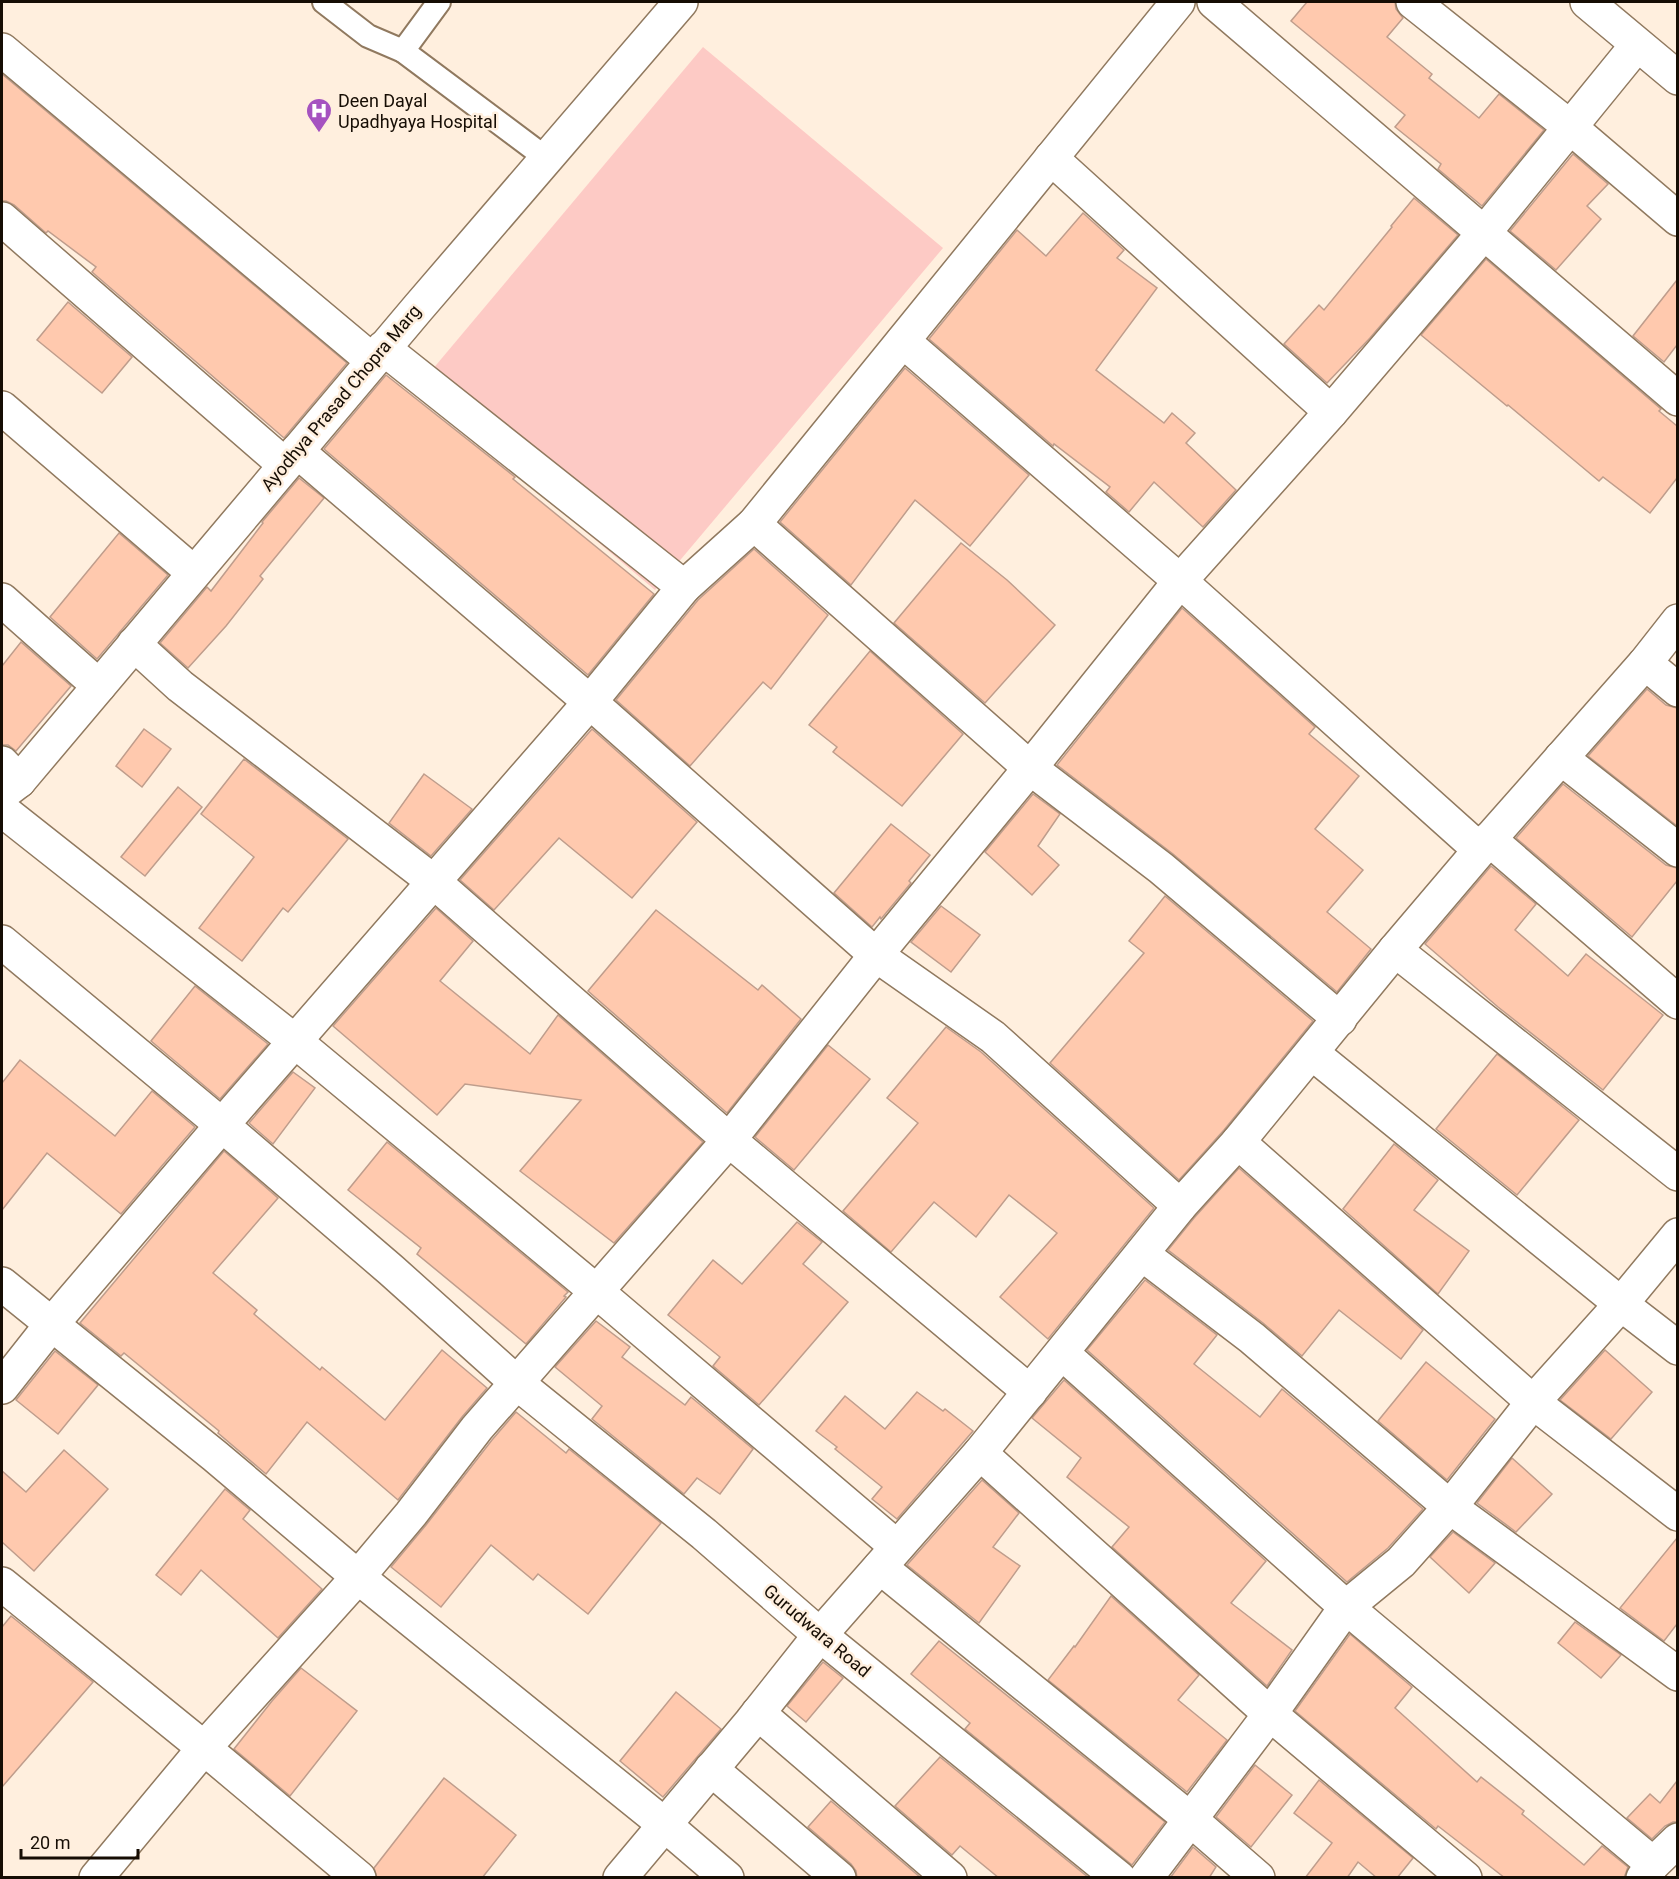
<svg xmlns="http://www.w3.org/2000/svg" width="1679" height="1879" font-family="Roboto,sans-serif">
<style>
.green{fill:#fdcac5}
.building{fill:#ffc9ae;stroke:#bf9d8c;stroke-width:1.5}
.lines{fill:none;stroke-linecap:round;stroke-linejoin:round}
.service-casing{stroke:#90795f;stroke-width:26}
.minor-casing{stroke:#90795f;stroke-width:36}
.tertiary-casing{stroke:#90795f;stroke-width:36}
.service{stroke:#fff;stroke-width:22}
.minor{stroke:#fff;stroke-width:33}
.tertiary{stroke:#fff;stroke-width:33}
.labels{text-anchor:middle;stroke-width:5;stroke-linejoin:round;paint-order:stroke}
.poi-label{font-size:18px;fill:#160d04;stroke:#ffefde;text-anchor:start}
.street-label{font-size:18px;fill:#160d04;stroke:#ffefde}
</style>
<rect width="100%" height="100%" fill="#ffefde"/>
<path class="green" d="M 703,47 L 943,248 L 655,590 L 416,389 Z"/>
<g class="building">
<path d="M 1307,2 L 1395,2 L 1396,9 L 1403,18 L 1387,37 L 1432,74 L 1429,78 L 1479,118 L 1499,94 L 1544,130 L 1482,206 L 1438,169 L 1441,164 L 1395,127 L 1405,115 L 1291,21 Z"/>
<path d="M 2,74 L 347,363 L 284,438 L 92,272 L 96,267 L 48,231 L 46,233 L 14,205 L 6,201 L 2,201 Z"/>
<path d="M 1573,154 L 1608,184 L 1587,206 L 1601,219 L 1556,270 L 1510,231 Z"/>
<path d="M 1414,198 L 1458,235 L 1370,338 L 1327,383 L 1284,344 L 1319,305 L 1324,310 L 1392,227 L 1391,226 Z"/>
<path d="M 1083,213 L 1124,250 L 1117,258 L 1157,288 L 1096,370 L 1164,423 L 1172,413 L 1195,433 L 1186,443 L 1236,490 L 1203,527 L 1154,482 L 1129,512 L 1106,492 L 1110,487 L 1054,444 L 1053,446 L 929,339 L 1017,230 L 1046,256 Z"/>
<path d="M 1486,259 L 1661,409 L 1659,411 L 1677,426 L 1677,478 L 1650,513 L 1603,477 L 1599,481 L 1508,405 L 1507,406 L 1421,335 Z"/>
<path d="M 1677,280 L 1677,345 L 1664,362 L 1633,336 Z"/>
<path d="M 68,302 L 132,357 L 102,393 L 37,340 Z"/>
<path d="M 905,368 L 1029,475 L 970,546 L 915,500 L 851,585 L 780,522 Z"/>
<path d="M 386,375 L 515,477 L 513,479 L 654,594 L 588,675 L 324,449 Z"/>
<path d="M 299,478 L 324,498 L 260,576 L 263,579 L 226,626 L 188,668 L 160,643 L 207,587 L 211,591 L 263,523 L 262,522 Z"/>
<path d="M 119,533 L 168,575 L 97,659 L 50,617 Z"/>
<path d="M 961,543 L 1007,580 L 1055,625 L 985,703 L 894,623 Z"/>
<path d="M 754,549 L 828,615 L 771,689 L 763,682 L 690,766 L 616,700 L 698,600 Z"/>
<path d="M 1182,608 L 1315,727 L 1309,734 L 1359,776 L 1315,829 L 1363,870 L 1327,912 L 1371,949 L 1337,992 L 1173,854 L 1057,765 Z"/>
<path d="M 21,642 L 71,686 L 16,751 L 8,745 L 2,745 L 2,666 Z"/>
<path d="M 870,651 L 963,734 L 902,806 L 833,752 L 837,747 L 809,725 Z"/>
<path d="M 1647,689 L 1666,705 L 1677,708 L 1677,826 L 1588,756 Z"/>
<path d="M 144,729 L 171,749 L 142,787 L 116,766 Z"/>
<path d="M 592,729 L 697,822 L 632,898 L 559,838 L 494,910 L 460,880 Z"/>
<path d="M 244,759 L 348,839 L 288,912 L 283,908 L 242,961 L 199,928 L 254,857 L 201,814 Z"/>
<path d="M 424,774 L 472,809 L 431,856 L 389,823 Z"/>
<path d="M 1563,784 L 1666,865 L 1677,868 L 1677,881 L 1632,937 L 1516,838 Z"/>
<path d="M 178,787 L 202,807 L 145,876 L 121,857 Z"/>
<path d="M 1033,794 L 1060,814 L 1038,846 L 1059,865 L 1032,895 L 985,852 Z"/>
<path d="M 891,824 L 930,855 L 909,881 L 911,883 L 881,919 L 880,917 L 872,927 L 834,893 Z"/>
<path d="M 1491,866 L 1536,904 L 1515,930 L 1568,976 L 1586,954 L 1663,1015 L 1603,1090 L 1498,1007 L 1425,944 Z"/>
<path d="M 1165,896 L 1313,1021 L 1224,1130 L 1179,1180 L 1050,1063 L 1144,953 L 1129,941 Z"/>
<path d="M 941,906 L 980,935 L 951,972 L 911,942 Z"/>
<path d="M 436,908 L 473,941 L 440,981 L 530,1054 L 558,1015 L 703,1142 L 614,1243 L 520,1171 L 581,1100 L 465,1084 L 437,1115 L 333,1026 Z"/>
<path d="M 656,910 L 758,990 L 762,985 L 801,1019 L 727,1113 L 588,991 Z"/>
<path d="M 195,986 L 268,1044 L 220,1099 L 151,1041 Z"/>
<path d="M 946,1027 L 981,1052 L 1154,1208 L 1048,1339 L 1000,1297 L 1057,1233 L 1009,1195 L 976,1237 L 934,1202 L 891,1252 L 843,1211 L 918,1123 L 887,1098 Z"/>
<path d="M 828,1045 L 870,1079 L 794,1170 L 755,1137 Z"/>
<path d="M 1497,1054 L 1579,1120 L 1517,1195 L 1436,1129 Z"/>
<path d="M 20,1060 L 115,1136 L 152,1091 L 195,1127 L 121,1214 L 47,1153 L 2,1210 L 2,1083 Z"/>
<path d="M 293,1072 L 315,1088 L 273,1144 L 249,1123 Z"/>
<path d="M 387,1142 L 568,1292 L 564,1296 L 566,1297 L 526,1344 L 417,1254 L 421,1248 L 348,1190 Z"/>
<path d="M 1394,1144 L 1438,1180 L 1414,1210 L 1469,1251 L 1438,1294 L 1343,1209 Z"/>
<path d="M 224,1151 L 278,1198 L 213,1273 L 257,1310 L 254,1314 L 320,1370 L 322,1367 L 385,1420 L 442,1350 L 487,1388 L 462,1417 L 398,1500 L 307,1422 L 266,1474 L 218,1433 L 219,1431 L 124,1353 L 121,1356 L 80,1323 Z"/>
<path d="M 1239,1168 L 1423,1330 L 1401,1359 L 1339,1310 L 1302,1356 L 1263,1323 L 1168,1250 L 1194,1218 Z"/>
<path d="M 797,1222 L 822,1242 L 803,1264 L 848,1302 L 759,1405 L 713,1366 L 720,1357 L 668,1315 L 713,1260 L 742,1284 Z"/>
<path d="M 1145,1280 L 1217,1335 L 1194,1364 L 1260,1417 L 1282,1389 L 1423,1509 L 1388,1548 L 1347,1582 L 1087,1350 Z"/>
<path d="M 596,1321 L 630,1347 L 622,1357 L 685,1405 L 691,1397 L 753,1449 L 720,1494 L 697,1478 L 684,1494 L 592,1419 L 602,1406 L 555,1367 Z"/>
<path d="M 1605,1350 L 1652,1392 L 1611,1439 L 1560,1400 Z"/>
<path d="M 55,1351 L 98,1385 L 58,1434 L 16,1400 Z"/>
<path d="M 1426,1362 L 1495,1419 L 1447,1480 L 1378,1421 Z"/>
<path d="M 1064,1380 L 1266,1561 L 1231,1603 L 1292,1650 L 1267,1686 L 1112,1547 L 1129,1527 L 1067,1477 L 1081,1458 L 1032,1418 Z"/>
<path d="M 917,1392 L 943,1411 L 945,1409 L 973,1431 L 897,1519 L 872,1499 L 882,1487 L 835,1449 L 837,1447 L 816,1431 L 845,1396 L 885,1429 Z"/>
<path d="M 516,1412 L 566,1453 L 569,1449 L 661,1523 L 588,1614 L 538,1574 L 533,1580 L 491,1545 L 441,1607 L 391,1567 L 426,1525 L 492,1440 Z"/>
<path d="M 64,1450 L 108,1489 L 34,1571 L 2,1542 L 2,1471 L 26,1492 Z"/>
<path d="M 1512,1458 L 1552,1494 L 1516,1532 L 1477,1503 Z"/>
<path d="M 982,1480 L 1019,1513 L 993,1547 L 1020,1566 L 979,1623 L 907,1565 Z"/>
<path d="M 225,1489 L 250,1510 L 243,1519 L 322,1589 L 278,1638 L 201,1570 L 181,1595 L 156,1575 Z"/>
<path d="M 1453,1532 L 1495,1563 L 1469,1593 L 1430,1557 Z"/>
<path d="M 1677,1538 L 1677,1624 L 1664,1641 L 1620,1608 Z"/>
<path d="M 1111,1596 L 1199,1675 L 1178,1700 L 1227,1740 L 1187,1792 L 1048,1680 L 1074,1646 L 1075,1647 Z"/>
<path d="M 11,1616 L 93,1682 L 2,1787 L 2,1627 Z"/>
<path d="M 1575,1622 L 1621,1655 L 1601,1678 L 1558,1643 Z"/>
<path d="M 1350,1634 L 1412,1687 L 1395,1708 L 1477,1782 L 1481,1777 L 1524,1811 L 1522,1814 L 1584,1865 L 1602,1846 L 1628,1867 L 1624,1878 L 1505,1878 L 1438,1826 L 1436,1829 L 1295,1711 Z"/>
<path d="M 939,1641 L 1165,1822 L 1132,1865 L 965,1729 L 970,1723 L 911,1674 Z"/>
<path d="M 823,1662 L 843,1678 L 806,1722 L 787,1706 Z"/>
<path d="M 301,1668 L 357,1711 L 290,1796 L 234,1749 L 272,1701 Z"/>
<path d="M 676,1692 L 721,1729 L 663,1797 L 620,1761 Z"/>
<path d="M 940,1757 L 1089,1878 L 999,1878 L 960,1846 L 952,1855 L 895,1806 Z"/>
<path d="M 1255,1765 L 1292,1795 L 1251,1847 L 1216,1817 Z"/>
<path d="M 444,1778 L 516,1835 L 482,1878 L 377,1878 L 374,1868 Z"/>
<path d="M 1319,1780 L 1413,1858 L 1397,1878 L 1377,1878 L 1358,1862 L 1347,1878 L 1305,1878 L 1332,1843 L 1294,1813 Z"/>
<path d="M 1677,1781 L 1677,1822 L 1673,1822 L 1665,1826 L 1652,1839 L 1627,1818 L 1650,1794 L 1660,1803 Z"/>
<path d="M 831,1801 L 921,1878 L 857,1878 L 856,1871 L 851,1864 L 808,1827 Z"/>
<path d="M 1193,1847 L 1216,1867 L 1209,1878 L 1170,1878 Z"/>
</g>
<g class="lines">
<defs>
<g id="service">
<path d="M 324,2 L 368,36 L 403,51 L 439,2"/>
<path d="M 403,51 L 546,158"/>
</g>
<g id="minor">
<path d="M 1214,2 L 1678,399"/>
<path d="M 1413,2 L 1570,127 L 1678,219"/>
<path d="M 1587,2 L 1678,78"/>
<path d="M 2,50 L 373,361"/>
<path d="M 1051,158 L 1331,412"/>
<path d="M 2,219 L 285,465"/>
<path d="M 903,341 L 1180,581 L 1480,850"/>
<path d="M 2,408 L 194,573"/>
<path d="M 297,451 L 590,702 L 876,955 L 993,1037 L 1180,1206"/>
<path d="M 754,524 L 1030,768 L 1161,868 L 1340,1019"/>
<path d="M 684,587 L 754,524 L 1178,2"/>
<path d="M 2,600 L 99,686"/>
<path d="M 134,644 L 180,686 L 433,881 L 729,1140 L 1030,1392"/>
<path d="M 1645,663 L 1678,690"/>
<path d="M 1561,758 L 1678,850"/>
<path d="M 2,763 L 19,781"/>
<path d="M 2,810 L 296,1042 L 596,1291 L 897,1547"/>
<path d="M 1489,839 L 1678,1002"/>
<path d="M 2,942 L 222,1125 L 391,1270 L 517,1383 L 704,1534 L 820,1635 L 1119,1878"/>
<path d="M 1395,950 L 1678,1174"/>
<path d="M 1312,1053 L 1621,1304 L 1678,1348"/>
<path d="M 1238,1142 L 1533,1402 L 1678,1514"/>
<path d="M 1142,1254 L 1252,1338 L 1450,1507 L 1678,1674"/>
<path d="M 2,1284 L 215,1456 L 358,1577 L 665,1825 L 727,1878"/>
<path d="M 1062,1353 L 1346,1607 L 1653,1864"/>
<path d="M 2,1387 L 51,1325 L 222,1125 L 590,702 L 684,587 L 383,348"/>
<path d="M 980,1453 L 1270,1714 L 1465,1878"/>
<path d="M 880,1567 L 1190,1819 L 1258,1878"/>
<path d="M 2,1584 L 204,1748 L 359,1878"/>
<path d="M 758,1713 L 950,1878"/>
<path d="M 711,1769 L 839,1878"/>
<path d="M 96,1878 L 204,1748 L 358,1577 L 411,1514 L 477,1428 L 729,1140 L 876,955 L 1030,768 L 1180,581 L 1331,412 L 1484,233 L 1637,45"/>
<path d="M 620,1878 L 751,1722 L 820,1635 L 980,1453 L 1180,1206 L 1238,1142 L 1395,950 L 1480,850 L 1645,663 L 1678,621"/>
<path d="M 1146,1878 L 1270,1714 L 1346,1607 L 1401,1562 L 1450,1507 L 1533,1402 L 1621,1304 L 1678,1235"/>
<path d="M 1643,1878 L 1653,1864 L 1678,1840"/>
</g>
<path id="tertiary" d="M 2,794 L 19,781 L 418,308 L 681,2"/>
</defs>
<use href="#service" class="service-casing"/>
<use href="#minor" class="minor-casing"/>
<use href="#tertiary" class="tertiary-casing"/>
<use href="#service" class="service"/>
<use href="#minor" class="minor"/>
<use href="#tertiary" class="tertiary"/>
</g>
<defs>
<symbol id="hospital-pin" viewBox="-11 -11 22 30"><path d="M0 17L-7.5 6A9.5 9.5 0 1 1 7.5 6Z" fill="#a552c0" stroke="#ffefde"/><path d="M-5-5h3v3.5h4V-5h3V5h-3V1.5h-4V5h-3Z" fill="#fff"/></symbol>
</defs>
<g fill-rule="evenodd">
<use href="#hospital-pin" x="304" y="96" width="30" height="40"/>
</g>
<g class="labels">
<g class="poi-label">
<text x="338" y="107">Deen Dayal<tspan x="338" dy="21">Upadhyaya Hospital</tspan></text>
</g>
<g class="street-label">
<text transform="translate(341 398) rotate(-50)" y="6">Ayodhya Prasad Chopra Marg</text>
<text transform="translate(817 1631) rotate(40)" y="6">Gurudwara Road</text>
</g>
</g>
<rect width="1679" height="1879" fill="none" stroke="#160d04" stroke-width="6"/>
<path d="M21 1849v9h117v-9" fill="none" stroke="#160d04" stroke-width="3"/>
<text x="30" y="1849" font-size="18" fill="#160d04" stroke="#ffefde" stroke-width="4.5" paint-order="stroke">20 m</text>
</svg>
